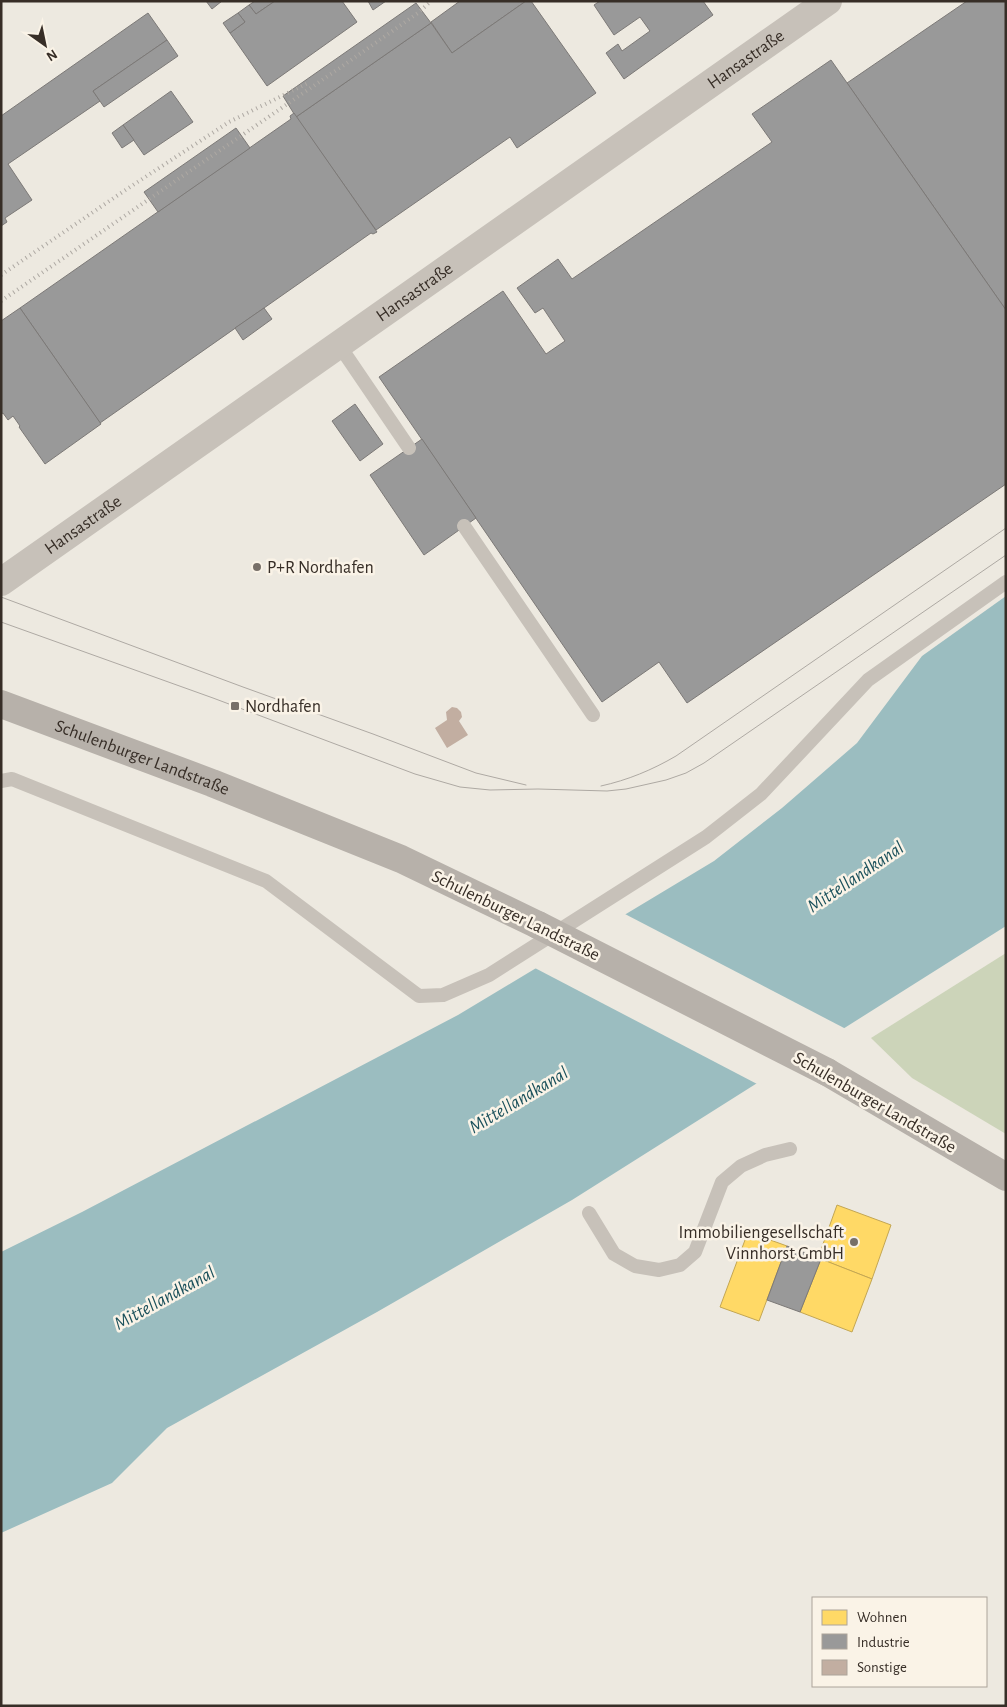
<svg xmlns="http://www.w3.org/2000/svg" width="1007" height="1707" font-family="'Alegreya Sans',sans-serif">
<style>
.green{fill:#ccd4b9}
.water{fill:#9bbdc0}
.pier{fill:#ede9e0}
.homes{fill:#ffd966;stroke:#c3a653}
.industry{fill:#999;stroke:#7c7977}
.building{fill:#c2aea1}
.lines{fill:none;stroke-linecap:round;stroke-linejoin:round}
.lane{stroke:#c7c1b9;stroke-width:14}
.street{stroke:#c7c1b9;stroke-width:28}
.secondary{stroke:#b7b1aa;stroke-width:28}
.tram{stroke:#aea9a3;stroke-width:1}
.rail{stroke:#aea9a3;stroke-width:4;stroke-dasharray:1 4;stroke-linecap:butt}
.secondary-bridge{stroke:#b7b1aa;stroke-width:28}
.poi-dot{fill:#776f68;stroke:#faf3e7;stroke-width:2}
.labels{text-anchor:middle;stroke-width:5;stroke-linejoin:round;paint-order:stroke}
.street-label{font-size:18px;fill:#372e27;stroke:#faf3e7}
.poi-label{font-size:18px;fill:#372e27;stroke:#faf3e7;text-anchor:start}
.water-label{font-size:19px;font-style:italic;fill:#1a505b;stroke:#faf3e7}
</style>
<rect width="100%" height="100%" fill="#ede9e0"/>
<path class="green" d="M 1006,953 L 1006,1134 L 912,1078 L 871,1038 Z"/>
<path class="water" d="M 1006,596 L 1006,926 L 572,1200 L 377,1312 L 167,1428 L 112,1483 L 1,1533 L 1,1252 L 82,1212 L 458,1015 L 714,861 L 782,808 L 857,743 L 922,656 Z"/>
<path class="pier" d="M 623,913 L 846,1029 L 759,1085 L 533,967 Z"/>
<g class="homes">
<path d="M 837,1205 L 891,1225 L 872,1279 L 818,1258 Z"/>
<path d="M 748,1232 L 787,1246 L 759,1321 L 720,1307 Z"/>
<path d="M 821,1259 L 872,1279 L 852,1332 L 800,1312 Z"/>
</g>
<g class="industry">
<path d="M 206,1 L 222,1 L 212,9 Z"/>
<path d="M 255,1 L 275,1 L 256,14 L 249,5 Z"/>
<path d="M 275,1 L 342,1 L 357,22 L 267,86 L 230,33 L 245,22 L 238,13 L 249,5 L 256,14 Z"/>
<path d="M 368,1 L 386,1 L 373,10 Z"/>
<path d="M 460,1 L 526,1 L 452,53 L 431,22 Z"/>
<path d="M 526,1 L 531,1 L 596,93 L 517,148 L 510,137 L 376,230 L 296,117 L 431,23 L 452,53 Z"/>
<path d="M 600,1 L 703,1 L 713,15 L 624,79 L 606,53 L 618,44 L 622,51 L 650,31 L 640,17 L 614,35 L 594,5 Z"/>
<path d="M 967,1 L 1006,1 L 1006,310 L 847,83 Z"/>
<path d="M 416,3 L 431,23 L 296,117 L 283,96 Z"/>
<path d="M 148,13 L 167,40 L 93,91 L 100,101 L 8,164 L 32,200 L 5,218 L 7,222 L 1,226 L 1,116 Z"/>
<path d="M 238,13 L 245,22 L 230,33 L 223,23 Z"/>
<path d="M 167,40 L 178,56 L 104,107 L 93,91 Z"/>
<path d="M 831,60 L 1006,310 L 1006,484 L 687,703 L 659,662 L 602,702 L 379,377 L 503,291 L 546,354 L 565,341 L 543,308 L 535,313 L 517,288 L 558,259 L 572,279 L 772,142 L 752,114 Z"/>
<path d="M 171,91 L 193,122 L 144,155 L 123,125 Z"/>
<path d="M 294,113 L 377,232 L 373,234 L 371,233 L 100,423 L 20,308 L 291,119 L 290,116 Z"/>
<path d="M 123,125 L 134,140 L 122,148 L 112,133 Z"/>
<path d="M 236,128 L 250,148 L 158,212 L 144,192 Z"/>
<path d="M 20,308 L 101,424 L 45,464 L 19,427 L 20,426 L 13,416 L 8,420 L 3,413 L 1,414 L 1,321 Z"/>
<path d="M 264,308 L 272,319 L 243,340 L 235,328 Z"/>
<path d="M 355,404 L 383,444 L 360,461 L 332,421 Z"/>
<path d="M 422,439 L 476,518 L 424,555 L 370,475 Z"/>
<path d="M 787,1246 L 821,1259 L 800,1312 L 767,1300 Z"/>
</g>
<path class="building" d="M 452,707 L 457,708 L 461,712 L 462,717 L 459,721 L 468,735 L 447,748 L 435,728 L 447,720 L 446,712 Z"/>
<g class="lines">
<g class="lane">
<path d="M 339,345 L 409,448"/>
<path d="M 464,526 L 593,715"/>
<path d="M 1,781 L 12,779 L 266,881 L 419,996 L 443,995 L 489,975 L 706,837 L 761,794 L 868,680 L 1006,582"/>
<path d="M 589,1213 L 614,1254 L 635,1266 L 659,1270 L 680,1265 L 695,1252 L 722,1182 L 741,1166 L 765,1155 L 790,1149"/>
</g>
<path class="street" id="s1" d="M 1,582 L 828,1"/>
<g class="secondary">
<path id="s2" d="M 1,704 L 212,783 L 401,859 L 538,925"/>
<path d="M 827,1072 L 1006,1177"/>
</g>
<g class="tram">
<path d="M 1,597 L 243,687 L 373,734 L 476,773 L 526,785"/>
<path d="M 1,622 L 213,698 L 415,774 L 460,787 L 490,790 L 538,789 L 607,791 L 626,789 L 666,780 L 686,773 L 704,763 L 1006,555"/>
<path d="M 601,786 C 628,780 652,770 676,756 L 1006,528"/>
</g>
<g class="rail">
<path d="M 1,275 L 124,191 L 229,122 L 308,83"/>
<path d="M 1,301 L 344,65 L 418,13 L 431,1"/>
</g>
<path class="secondary-bridge" d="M 538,925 L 827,1072"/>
</g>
<g class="poi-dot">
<circle cx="257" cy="567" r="5"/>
<rect x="230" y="701" width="10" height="10" rx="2.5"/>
<circle cx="854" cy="1242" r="5"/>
</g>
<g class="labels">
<g class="street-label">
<text dy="6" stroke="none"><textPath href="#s1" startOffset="910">Hansastraße</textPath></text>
<text dy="6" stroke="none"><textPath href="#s1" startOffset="505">Hansastraße</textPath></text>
<text dy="6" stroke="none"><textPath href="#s1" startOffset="100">Hansastraße</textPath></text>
<text dy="6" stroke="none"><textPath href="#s2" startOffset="151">Schulenburger Landstraße</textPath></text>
<text transform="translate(516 915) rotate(26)" y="6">Schulenburger Landstraße</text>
<text transform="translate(875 1102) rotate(30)" y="6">Schulenburger Landstraße</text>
</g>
<g class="poi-label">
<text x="267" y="573">P+R Nordhafen</text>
<text x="245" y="712">Nordhafen</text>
<text x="844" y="1238" text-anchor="end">Immobiliengesellschaft<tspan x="844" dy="21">Vinnhorst GmbH</tspan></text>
</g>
<g class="water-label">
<text transform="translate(855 876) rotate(-34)" y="7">Mittellandkanal</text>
<text transform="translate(518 1099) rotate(-31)" y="7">Mittellandkanal</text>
<text transform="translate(164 1297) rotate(-29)" y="7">Mittellandkanal</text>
</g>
</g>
<rect width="1007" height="1707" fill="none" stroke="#372e27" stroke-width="5"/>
<rect x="812" y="1597" width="175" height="90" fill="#faf3e7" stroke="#aca49a"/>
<rect x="822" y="1610" width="25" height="15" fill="#ffd966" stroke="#aca49a"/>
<text x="857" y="1622" font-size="15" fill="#372e27">Wohnen</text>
<rect x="822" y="1634" width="25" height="15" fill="#999999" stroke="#aca49a"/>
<text x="857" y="1647" font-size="15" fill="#372e27">Industrie</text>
<rect x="822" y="1660" width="25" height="15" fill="#c2aea1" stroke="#aca49a"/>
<text x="857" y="1672" font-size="15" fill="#372e27">Sonstige</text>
<g transform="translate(45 45) rotate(147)" stroke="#faf3e7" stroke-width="4" paint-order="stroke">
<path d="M0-4L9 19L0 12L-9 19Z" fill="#372e27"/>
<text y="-8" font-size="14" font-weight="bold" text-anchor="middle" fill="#372e27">N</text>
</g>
</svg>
